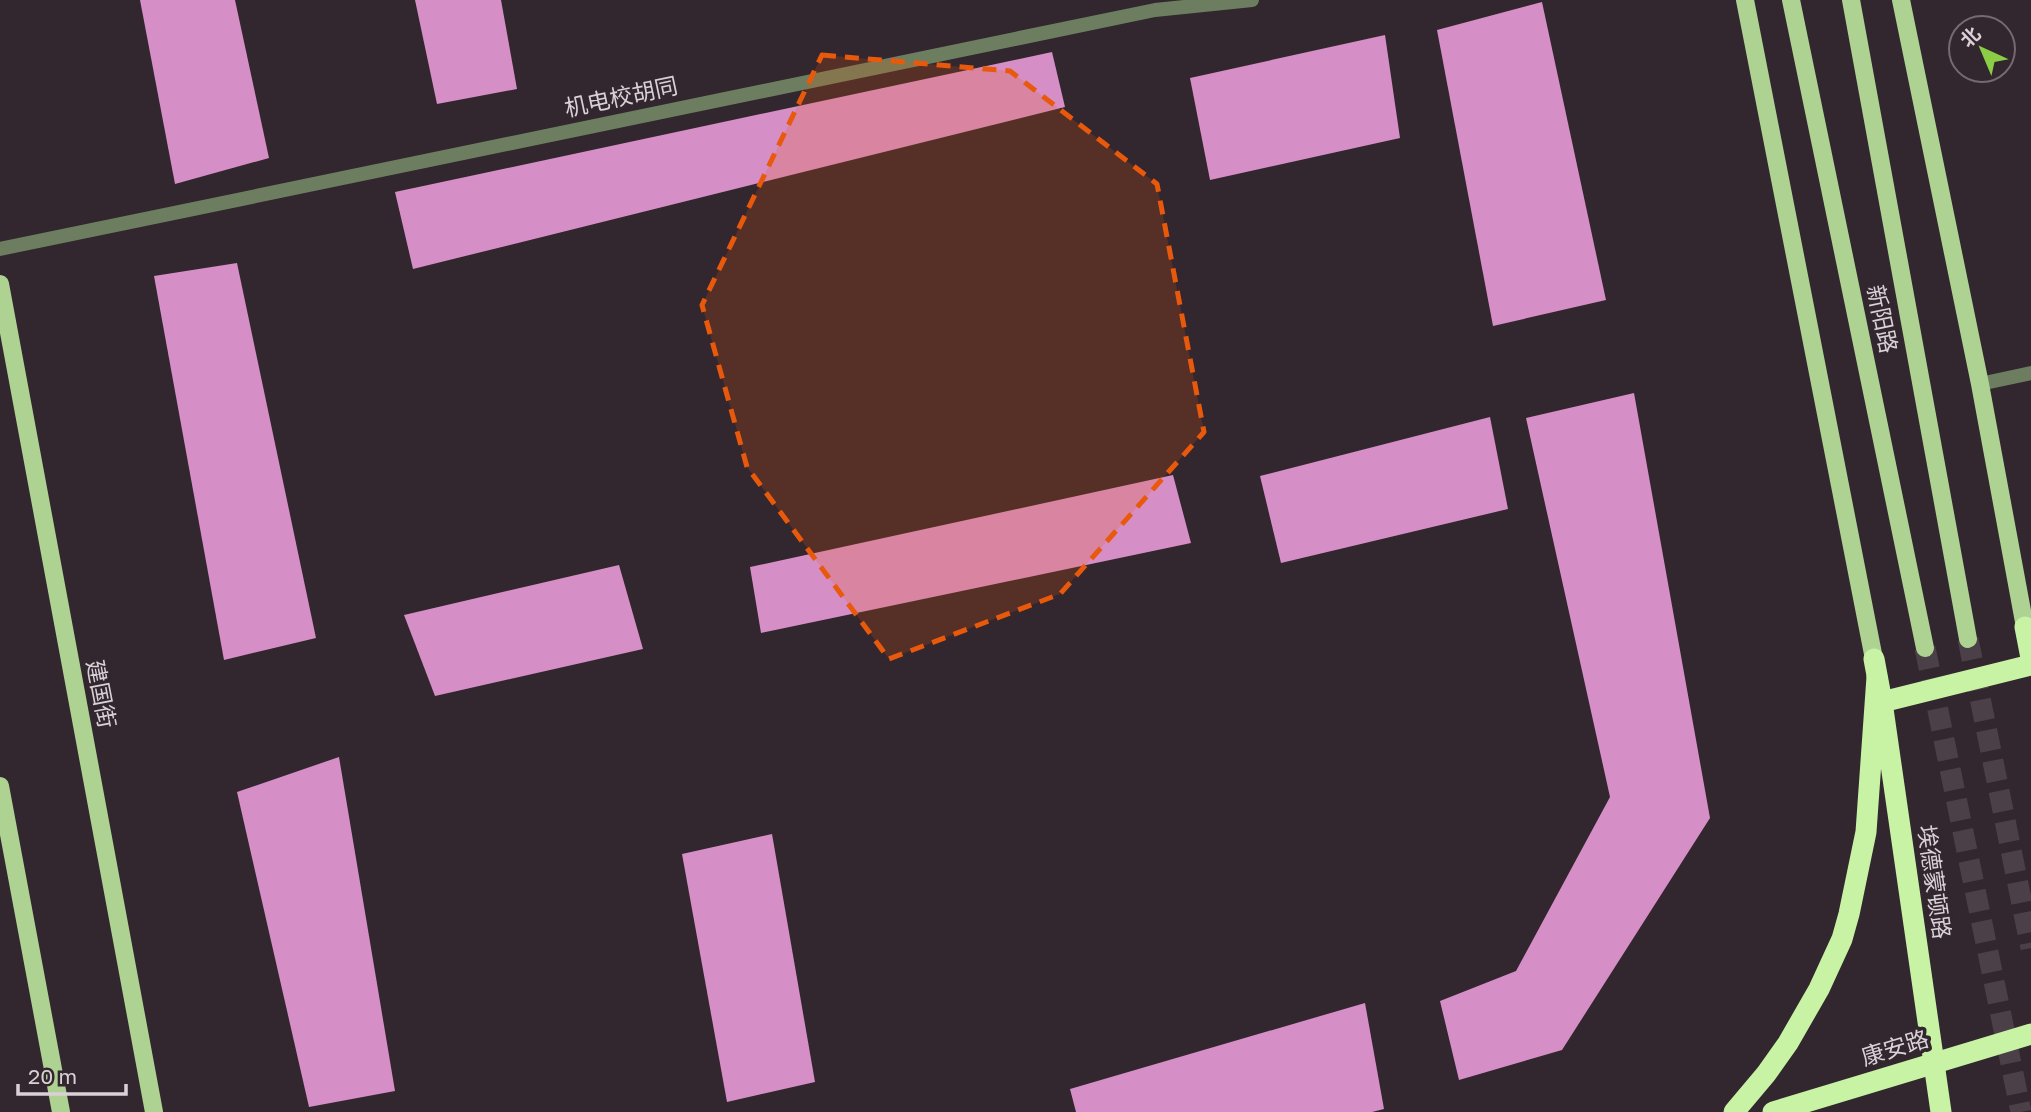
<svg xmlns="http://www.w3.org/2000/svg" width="2031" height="1112" font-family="'Golos Text','Noto Sans SC',sans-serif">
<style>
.building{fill:#d68fc6}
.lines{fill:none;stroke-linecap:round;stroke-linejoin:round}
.highway-tunnel{stroke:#4b4048;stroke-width:21;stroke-dasharray:21 10;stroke-linecap:butt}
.street{stroke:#6c7e5f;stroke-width:14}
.primary{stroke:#aed291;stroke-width:18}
.highway{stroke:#c8f3a5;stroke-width:21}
.marked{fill:#e8590c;fill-opacity:0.2;stroke:#e8590c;stroke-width:5;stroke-dasharray:14 9;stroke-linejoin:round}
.labels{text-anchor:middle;stroke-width:7;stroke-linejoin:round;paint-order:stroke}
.street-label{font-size:23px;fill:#dad1d7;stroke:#32262f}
</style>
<rect width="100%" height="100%" fill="#32262f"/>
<g class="building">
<path d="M 140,0 L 235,0 L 269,158 L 175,184 Z"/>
<path d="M 415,0 L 501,0 L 517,89 L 437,104 Z"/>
<path d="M 1542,2 L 1606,300 L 1493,326 L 1437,30 Z"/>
<path d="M 1385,35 L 1400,138 L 1210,180 L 1190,78 Z"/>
<path d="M 1052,52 L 1065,107 L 413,269 L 395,192 Z"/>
<path d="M 237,263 L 316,638 L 224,660 L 154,276 Z"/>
<path d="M 1634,393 L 1710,818 L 1562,1050 L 1459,1080 L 1440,1001 L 1516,971 L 1610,797 L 1526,418 Z"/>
<path d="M 1490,417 L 1508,509 L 1281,563 L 1260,476 Z"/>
<path d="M 1173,475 L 1191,543 L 761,633 L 750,567 Z"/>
<path d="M 619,565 L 643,649 L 435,696 L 404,615 Z"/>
<path d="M 339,757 L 395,1091 L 309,1107 L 237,792 Z"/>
<path d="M 772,834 L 815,1082 L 727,1102 L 682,854 Z"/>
<path d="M 1365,1003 L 1384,1109 L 1372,1112 L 1076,1112 L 1070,1089 Z"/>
</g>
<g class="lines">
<g class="highway-tunnel">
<path d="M 1968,639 L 2031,948"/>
<path d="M 1925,648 L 2021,1112"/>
</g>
<g class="street">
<path d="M 0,249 L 1155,10 L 1252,0"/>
<path d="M 1980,384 L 2031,373"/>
</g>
<g class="primary">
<path d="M 1745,0 L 1874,659"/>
<path d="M 1791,0 L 1925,648"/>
<path d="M 1851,0 L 1968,639"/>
<path d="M 1901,0 L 1980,384 L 2025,627"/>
<path d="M 0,284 L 154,1112"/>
<path d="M 0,786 L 61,1112"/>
</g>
<g class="highway">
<path d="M 2025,627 L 2031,658"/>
<path d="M 1874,659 L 1882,702 L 1941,1112"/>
<path d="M 1882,702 L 2031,665"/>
<path d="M 1734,1112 L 1766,1074 L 1788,1043 L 1819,989 L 1842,939 L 1849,914 L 1866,832 L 1877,677"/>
<path d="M 1773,1112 L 2031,1034"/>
</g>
</g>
<path class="marked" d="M 822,55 L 1010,71 L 1157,184 L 1204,432 L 1060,594 L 889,659 L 747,467 L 702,305 Z"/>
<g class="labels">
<g class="street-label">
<text transform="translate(621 97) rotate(-12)" y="8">机电校胡同</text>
<text transform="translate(1882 319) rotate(78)" y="8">新阳路</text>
<text transform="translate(101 694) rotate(79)" y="8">建国街</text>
<text transform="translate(1934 882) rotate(82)" y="8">埃德蒙顿路</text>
<text transform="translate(1895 1048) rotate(-17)" y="8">康安路</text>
</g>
</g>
<g transform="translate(1982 49) rotate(316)"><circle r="33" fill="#32262f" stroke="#756a72" stroke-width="2"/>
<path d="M0-5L12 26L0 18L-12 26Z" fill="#8bce46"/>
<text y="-10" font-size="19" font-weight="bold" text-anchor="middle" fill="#dad1d7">北</text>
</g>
<path d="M18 1084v10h108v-10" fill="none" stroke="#dad1d7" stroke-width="3.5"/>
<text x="28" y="1084" font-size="21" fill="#dad1d7" stroke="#32262f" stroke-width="5" paint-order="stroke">20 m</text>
</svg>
